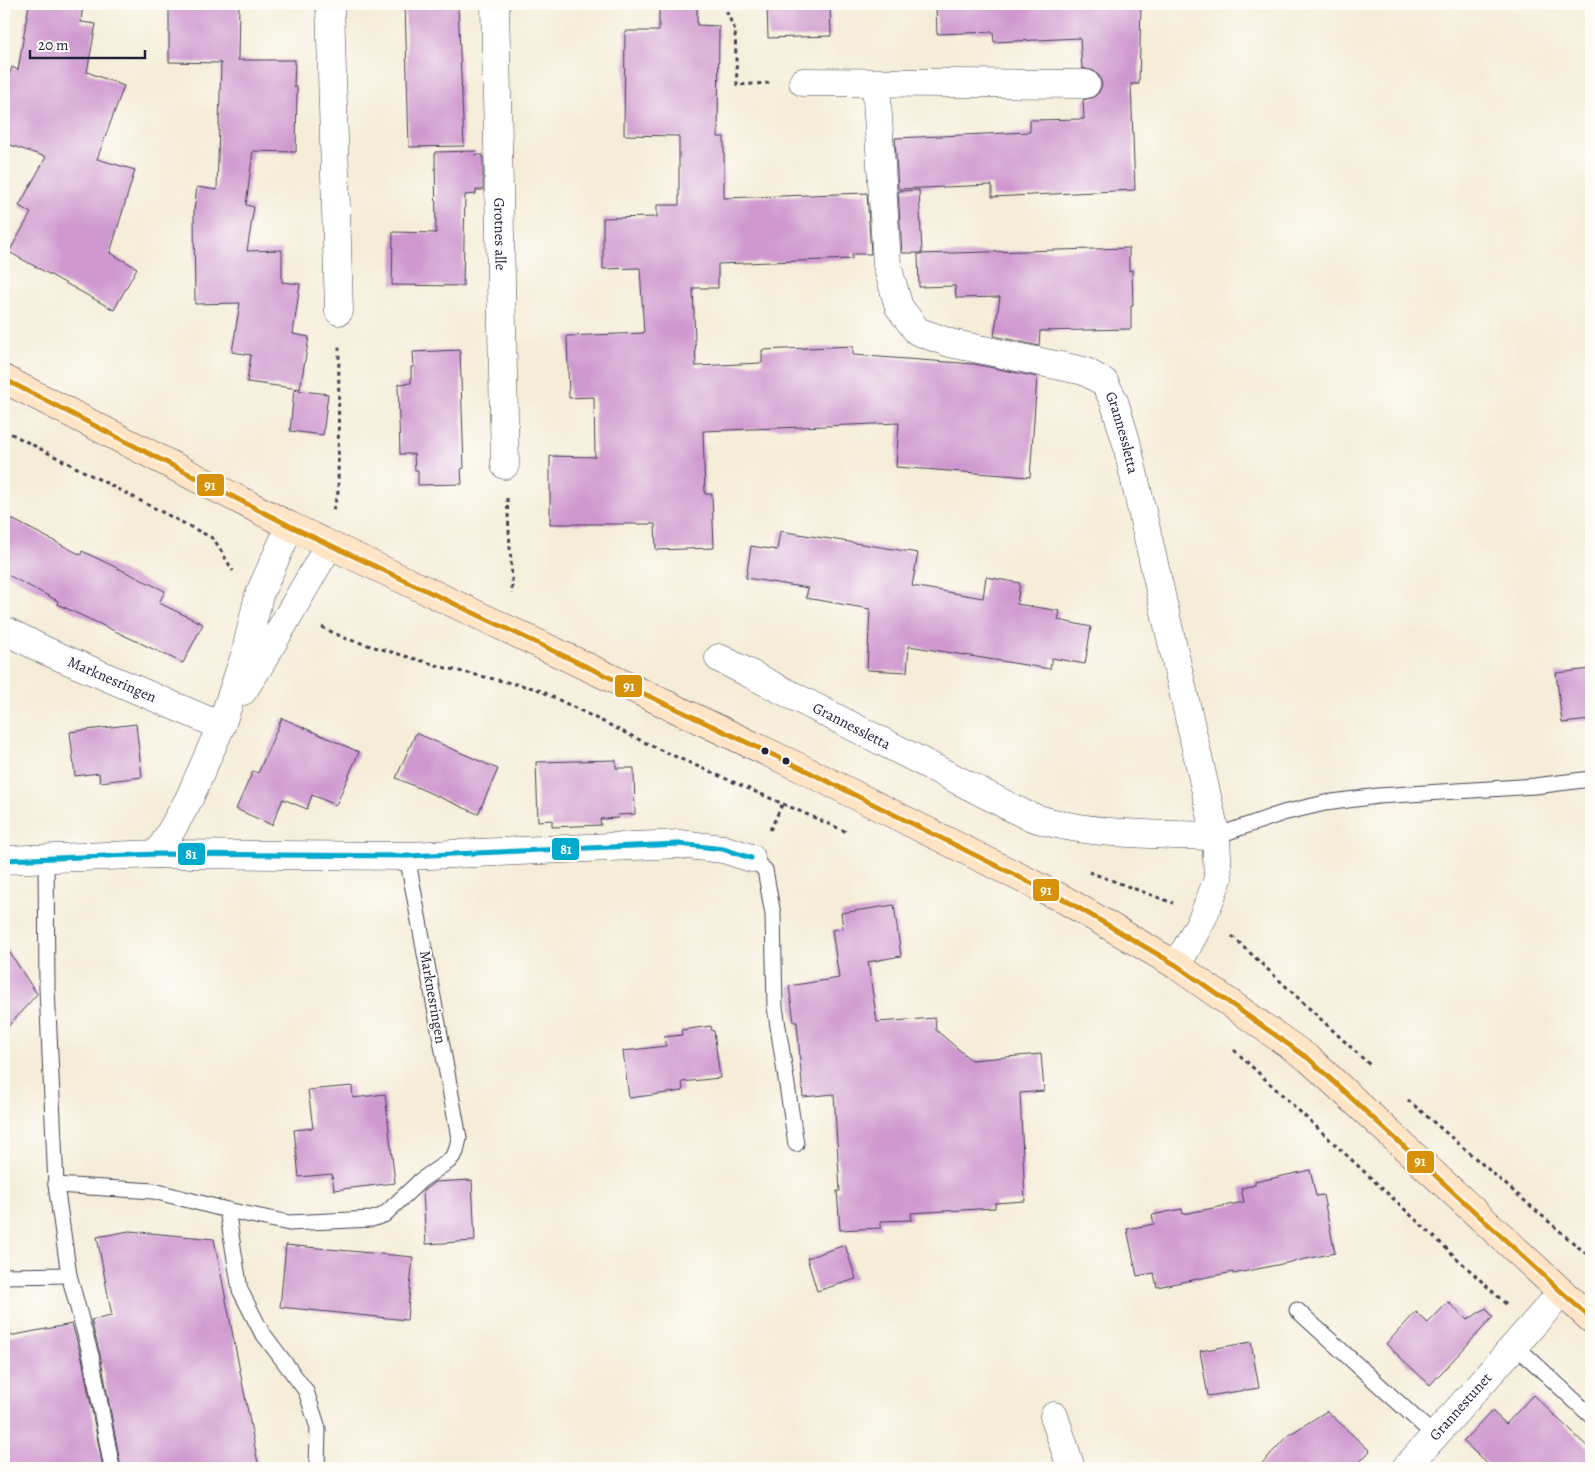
<svg xmlns="http://www.w3.org/2000/svg" width="1595" height="1472" font-family="Alegreya,serif">
<style>
.building{fill:#cf98cf}
.lines{fill:none;stroke-linecap:round;stroke-linejoin:round}
.service-casing{stroke:#424053;stroke-width:17}
.minor-casing{stroke:#424053;stroke-width:29}
.secondary-casing{stroke:#424053;stroke-width:29}
.path{stroke:#424053;stroke-width:3;stroke-dasharray:4 4;stroke-linecap:butt}
.service{stroke:#fff;stroke-width:15}
.minor{stroke:#fff;stroke-width:28}
.secondary{stroke:#ffe4c6;stroke-width:28}
.bus-1-casing{stroke:#fdfcf7;stroke-width:9}
.bus-2-casing{stroke:#fdfcf7;stroke-width:9}
.bus-1{stroke:#d79209;stroke-width:5}
.bus-2{stroke:#00a9ce;stroke-width:5}
.bus-dot{fill:#22223b;stroke:#fdfcf7;stroke-width:2}
.labels{text-anchor:middle;stroke-width:4;stroke-linejoin:round;paint-order:stroke}
.street-label{font-size:15px;fill:#22223b;stroke:#fdfcf7}
.line-badge{stroke:#fdfcf7;stroke-width:2}
.badge-label{font-size:14px;text-anchor:middle;font-weight:bold;fill:#fff}
</style>
<rect width="100%" height="100%" fill="#fdfcf7"/>
<filter id="ink" filterUnits="userSpaceOnUse"><feTurbulence type="fractalNoise" baseFrequency=".02" numOctaves="2"/><feDisplacementMap in="SourceGraphic" scale="10" xChannelSelector="R" yChannelSelector="G"/><feConvolveMatrix kernelMatrix="1 2 1 2 8 2 1 2 1" color-interpolation-filters="sRGB"/></filter>
<filter id="wash" filterUnits="userSpaceOnUse"><feTurbulence type="fractalNoise" baseFrequency=".0096" numOctaves="4" result="noise"/><feDisplacementMap in="SourceGraphic" scale="20" xChannelSelector="R" yChannelSelector="G"/><feGaussianBlur stdDeviation="1.12" result="paint"/><feColorMatrix in="noise" values="0 0 0 0 0 0 0 0 0 0 0 0 0 0 0 0 0 1.4 0 .05"/><feComposite in="paint" operator="in"/></filter>
<g filter="url(#wash)">
<rect width="100%" height="100%" fill="#f5edd8"/>
<g id="blocks">
<g class="building">
<path d="M 29,4 L 83,4 L 81,22 L 96,24 L 87,72 L 124,86 L 97,159 L 135,170 L 110,253 L 137,268 L 114,310 L 9,252 L 31,213 L 19,206 L 46,157 L 4,143 L 4,90 L 12,67 L 18,70 Z"/>
<path d="M 169,4 L 239,4 L 238,60 L 295,60 L 294,87 L 297,87 L 296,152 L 253,151 L 246,205 L 254,207 L 247,251 L 282,250 L 282,282 L 300,284 L 293,334 L 309,337 L 300,389 L 247,382 L 251,355 L 232,352 L 240,303 L 195,304 L 194,211 L 197,187 L 217,190 L 221,63 L 169,62 Z"/>
<path d="M 405,4 L 458,4 L 464,146 L 409,147 Z"/>
<path d="M 659,4 L 697,4 L 697,25 L 719,26 L 718,137 L 724,137 L 724,198 L 867,193 L 871,254 L 852,254 L 852,259 L 718,264 L 718,288 L 693,288 L 696,366 L 762,363 L 762,350 L 853,346 L 853,355 L 974,364 L 1037,377 L 1030,477 L 896,467 L 899,423 L 703,431 L 705,494 L 712,494 L 714,548 L 656,550 L 655,524 L 550,524 L 550,456 L 595,457 L 594,397 L 569,398 L 567,336 L 644,333 L 640,268 L 603,269 L 603,218 L 657,217 L 657,205 L 679,205 L 679,136 L 624,135 L 625,31 L 659,31 Z"/>
<path d="M 767,4 L 830,4 L 831,36 L 768,38 Z"/>
<path d="M 936,4 L 1141,4 L 1139,84 L 1131,84 L 1135,190 L 992,197 L 992,185 L 898,189 L 895,138 L 1030,132 L 1030,120 L 1084,119 L 1083,100 L 1094,97 L 1099,92 L 1102,85 L 1100,77 L 1094,71 L 1082,68 L 1080,38 L 994,42 L 993,32 L 937,34 Z"/>
<path d="M 476,151 L 475,155 L 483,155 L 483,190 L 476,190 L 476,194 L 465,195 L 463,286 L 392,285 L 393,232 L 436,233 L 435,152 Z"/>
<path d="M 919,190 L 922,253 L 902,253 L 898,191 Z"/>
<path d="M 1129,248 L 1129,271 L 1132,270 L 1133,306 L 1131,306 L 1131,329 L 1040,331 L 1039,346 L 994,336 L 1000,297 L 956,298 L 955,286 L 919,287 L 918,254 Z"/>
<path d="M 460,350 L 464,468 L 461,469 L 462,484 L 418,485 L 418,470 L 415,470 L 414,454 L 400,454 L 398,384 L 411,383 L 411,367 L 414,367 L 413,352 Z"/>
<path d="M 294,390 L 328,394 L 323,435 L 290,431 Z"/>
<path d="M 4,515 L 81,555 L 82,551 L 165,591 L 159,603 L 203,624 L 183,663 L 57,604 L 58,601 L 4,573 Z"/>
<path d="M 780,531 L 918,553 L 912,586 L 983,598 L 986,577 L 1020,583 L 1017,604 L 1060,611 L 1058,620 L 1091,627 L 1085,664 L 1052,658 L 1050,669 L 909,646 L 907,672 L 867,670 L 870,609 L 806,598 L 808,588 L 746,578 L 751,546 L 777,550 Z"/>
<path d="M 1591,669 L 1591,720 L 1562,723 L 1556,673 Z"/>
<path d="M 282,718 L 359,752 L 336,805 L 312,795 L 307,809 L 283,799 L 272,825 L 236,809 L 253,771 L 258,773 Z"/>
<path d="M 136,724 L 142,777 L 100,782 L 99,773 L 75,776 L 70,732 Z"/>
<path d="M 416,733 L 498,769 L 478,814 L 396,778 Z"/>
<path d="M 616,760 L 616,768 L 634,768 L 635,814 L 617,815 L 618,818 L 600,819 L 601,825 L 552,827 L 552,820 L 538,821 L 536,762 Z"/>
<path d="M 894,905 L 901,956 L 868,962 L 877,1022 L 935,1018 L 936,1030 L 971,1060 L 1041,1054 L 1044,1091 L 1020,1093 L 1025,1201 L 995,1203 L 995,1208 L 911,1213 L 912,1220 L 881,1221 L 881,1228 L 840,1230 L 837,1191 L 840,1191 L 834,1094 L 803,1097 L 797,1022 L 794,1022 L 789,986 L 839,978 L 832,930 L 843,928 L 841,913 Z"/>
<path d="M 4,944 L 37,994 L 4,1031 Z"/>
<path d="M 711,1026 L 712,1031 L 714,1031 L 720,1078 L 682,1082 L 683,1091 L 629,1098 L 623,1051 L 666,1046 L 664,1037 L 682,1035 L 681,1030 Z"/>
<path d="M 352,1086 L 353,1098 L 385,1094 L 395,1183 L 334,1190 L 332,1174 L 299,1177 L 294,1130 L 313,1128 L 308,1090 Z"/>
<path d="M 1310,1170 L 1316,1196 L 1323,1195 L 1335,1253 L 1233,1274 L 1233,1272 L 1157,1287 L 1154,1273 L 1137,1276 L 1127,1229 L 1154,1224 L 1152,1215 L 1182,1209 L 1183,1214 L 1244,1202 L 1241,1188 L 1255,1185 L 1255,1182 Z"/>
<path d="M 472,1180 L 475,1241 L 426,1244 L 423,1191 L 435,1182 Z"/>
<path d="M 129,1231 L 214,1239 L 259,1468 L 121,1468 L 100,1354 L 91,1320 L 112,1316 L 97,1237 Z"/>
<path d="M 286,1245 L 413,1257 L 407,1320 L 280,1307 Z"/>
<path d="M 845,1245 L 856,1279 L 817,1291 L 807,1258 Z"/>
<path d="M 1448,1302 L 1467,1320 L 1486,1308 L 1493,1317 L 1430,1385 L 1386,1344 L 1416,1312 L 1428,1323 Z"/>
<path d="M 72,1324 L 82,1358 L 103,1468 L 4,1468 L 4,1337 Z"/>
<path d="M 1251,1342 L 1259,1388 L 1208,1396 L 1200,1351 Z"/>
<path d="M 1533,1395 L 1591,1450 L 1591,1468 L 1492,1468 L 1463,1441 L 1492,1411 L 1506,1424 Z"/>
<path d="M 1327,1411 L 1370,1451 L 1354,1468 L 1258,1468 L 1287,1436 Z"/>
</g>
</g>
</g>
<g filter="url(#ink)">
<use href="#blocks" fill-opacity="0" stroke="#424053" stroke-width="1"/>
<g class="lines">
<defs>
<g id="service">
<path d="M 1216,836 L 1283,813 L 1325,803 L 1378,796 L 1535,786 L 1591,779"/>
<path d="M 751,858 L 765,870 L 773,914 L 775,1007 L 796,1144"/>
<path d="M 46,859 L 47,989 L 56,1185 L 69,1275 L 91,1356 L 112,1468"/>
<path d="M 56,1185 L 154,1191 L 227,1210 L 289,1223 L 372,1219 L 384,1215 L 421,1180 L 449,1161 L 456,1152 L 459,1138 L 407,856"/>
<path d="M 227,1210 L 240,1290 L 261,1331 L 306,1391 L 318,1428 L 317,1468"/>
<path d="M 4,1276 L 69,1275"/>
<path d="M 1297,1310 L 1435,1436"/>
<path d="M 1515,1345 L 1591,1416"/>
</g>
<g id="minor">
<path d="M 330,4 L 339,311"/>
<path id="s1" d="M 495,4 L 505,465"/>
<path d="M 803,82 L 1086,84"/>
<path id="s2" d="M 876,83 L 887,265 L 899,307 L 917,331 L 950,343 L 1084,371 L 1104,382 L 1114,401 L 1126,441 L 1216,836 L 1218,879 L 1203,917 L 1186,949 L 1176,965"/>
<path id="s3" d="M 4,630 L 46,651 L 221,726"/>
<path id="s4" d="M 719,658 L 1026,815 C 1084,836 1155,834 1216,836"/>
<path d="M 243,691 L 261,663 L 329,545"/>
<path d="M 158,854 L 189,799 L 221,726 L 245,655 L 259,595 L 290,526"/>
<path d="M 4,860 L 158,854 L 407,856 L 679,844 L 723,849 L 751,858"/>
<path d="M 1054,1416 L 1071,1468"/>
<path id="s5" d="M 1406,1468 L 1562,1292"/>
</g>
<path id="secondary" d="M 4,379 L 290,526 L 803,769 L 1065,900 L 1176,965 L 1309,1059 L 1591,1319"/>
</defs>
<use href="#service" class="service-casing"/>
<use href="#minor" class="minor-casing"/>
<use href="#secondary" class="secondary-casing"/>
<g class="path">
<path d="M 723,4 L 735,30 L 737,85 L 771,83"/>
<path d="M 4,430 L 214,539 L 233,571"/>
<path d="M 507,498 L 512,579 L 512,594"/>
<path d="M 333,510 L 338,492 L 339,344"/>
<path d="M 322,627 L 344,638 L 446,668 L 537,689 L 656,748 L 847,832"/>
<path d="M 770,830 L 783,803"/>
<path d="M 1089,872 L 1173,903"/>
<path d="M 1232,936 L 1372,1067"/>
<path d="M 1234,1050 L 1507,1305"/>
<path d="M 1408,1100 L 1591,1258"/>
</g>
<use href="#service" class="service"/>
<use href="#minor" class="minor"/>
<use href="#secondary" class="secondary"/>
<defs>
<path id="bus-1" d="M 4,379 L 290,526 L 803,769 L 1065,900 L 1176,965 L 1309,1059 L 1591,1319"/>
<path id="bus-2" d="M 4,860 L 158,854 L 407,856 L 679,844 L 723,849 L 751,858"/>
</defs>
<use href="#bus-1" class="bus-1-casing"/>
<use href="#bus-2" class="bus-2-casing"/>
<use href="#bus-1" class="bus-1"/>
<use href="#bus-2" class="bus-2"/>
</g>
</g>
<g class="bus-dot">
<circle cx="765" cy="751" r="4.5"/>
<circle cx="786" cy="761" r="4.5"/>
</g>
<g class="labels">
<g class="street-label">
<text dy="5" stroke="none"><textPath href="#s1" startOffset="230">Grotnes alle</textPath></text>
<text dy="5" stroke="none"><textPath href="#s2" startOffset="505">Grannessletta</textPath></text>
<text dy="5" stroke="none"><textPath href="#s3" startOffset="119">Marknesringen</textPath></text>
<text dy="5" stroke="none"><textPath href="#s4" startOffset="149">Grannessletta</textPath></text>
<text transform="translate(433 997) rotate(80)" y="5">Marknesringen</text>
<text dy="5" stroke="none"><textPath href="#s5" startOffset="82">Grannestunet</textPath></text>
</g>
</g>
<g class="line-badge">
<rect x="196" y="473" width="29" height="24" rx="5" fill="#d79209"/>
<rect x="614" y="674" width="29" height="24" rx="5" fill="#d79209"/>
<rect x="551" y="837" width="29" height="24" rx="5" fill="#00a9ce"/>
<rect x="177" y="842" width="29" height="24" rx="5" fill="#00a9ce"/>
<rect x="1032" y="878" width="28" height="24" rx="5" fill="#d79209"/>
<rect x="1406" y="1150" width="29" height="24" rx="5" fill="#d79209"/>
</g>
<g class="badge-label">
<text x="210" y="490">91</text>
<text x="629" y="691">91</text>
<text x="566" y="854">81</text>
<text x="191" y="859">81</text>
<text x="1046" y="895">91</text>
<text x="1420" y="1166">91</text>
</g>
<rect width="1595" height="1472" fill="none" stroke="#fdfcf7" stroke-width="20"/>
<path d="M30 50v8h115v-8" fill="none" stroke="#22223b" stroke-width="2.5"/>
<text x="38" y="50" font-size="15" fill="#22223b" stroke="#fdfcf7" stroke-width="4" paint-order="stroke">20 m</text>
</svg>
